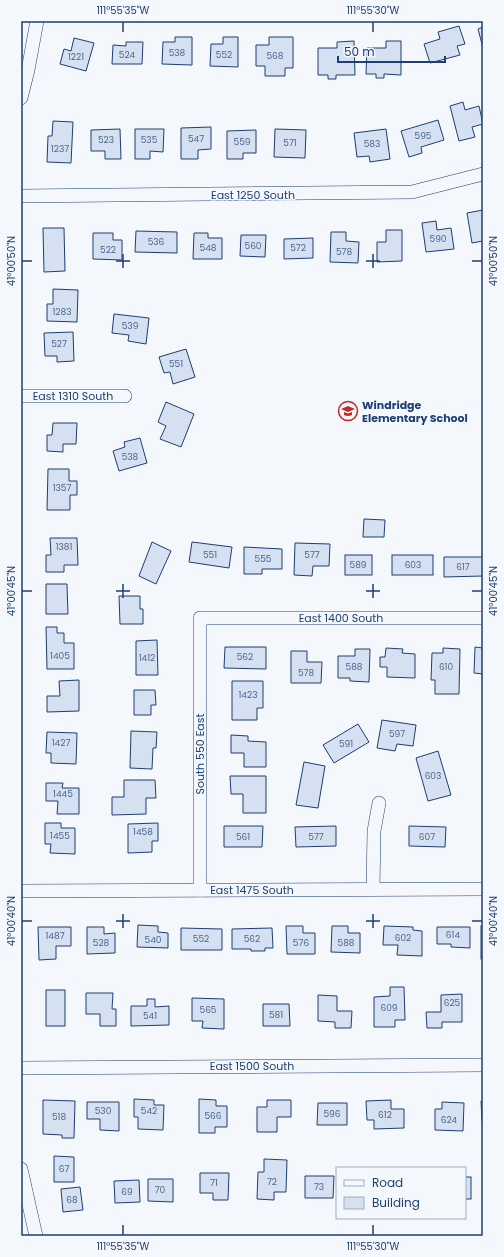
<svg xmlns="http://www.w3.org/2000/svg" width="504" height="1257" font-family="Poppins,sans-serif">
<style>
.building{fill:#d5e0f0;stroke:#1d3f73}
.lines{fill:none;stroke-linecap:round;stroke-linejoin:round}
.street-casing{stroke:#1d3f73;stroke-width:14}
.street{stroke:#f4f7fb;stroke-width:13}
.ticks{fill:none;stroke:#1d3f73;stroke-width:1.5}
.labels{text-anchor:middle;stroke-width:3;stroke-linejoin:round;paint-order:stroke}
.number-label{font-size:9px;fill:#4b6792}
.street-label{font-size:11px;fill:#1d3f73;stroke:#f4f7fb}
.poi-label{font-size:11px;font-weight:bold;fill:#1d3f73;stroke:#f4f7fb;text-anchor:start}
.neatline{fill:none;stroke:#1d3f73;stroke-width:1.5}
.ticks-label{font-size:10px;text-anchor:middle;fill:#1d3f73}
</style>
<rect width="100%" height="100%" fill="#f4f7fb"/>
<g class="building">
<path d="M 459,26 L 465,44 L 457,46 L 460,55 L 430,63 L 424,44 L 440,39 L 438,32 Z"/>
<path d="M 483,27 L 483,48 L 478,29 Z"/>
<path d="M 175,37 L 192,37 L 192,65 L 162,64 L 163,42 L 175,42 Z"/>
<path d="M 223,37 L 238,37 L 238,67 L 210,66 L 211,44 L 223,44 Z"/>
<path d="M 269,37 L 293,37 L 293,68 L 285,68 L 285,76 L 265,76 L 265,66 L 256,66 L 256,45 L 269,45 Z"/>
<path d="M 74,38 L 94,43 L 86,71 L 60,64 L 64,49 L 71,51 Z"/>
<path d="M 354,41 L 355,75 L 336,75 L 336,79 L 328,79 L 328,75 L 318,75 L 318,48 L 337,48 L 337,42 Z"/>
<path d="M 386,41 L 401,41 L 401,75 L 384,74 L 384,78 L 376,78 L 376,74 L 366,74 L 367,48 L 386,48 Z"/>
<path d="M 126,42 L 143,42 L 142,64 L 112,64 L 113,45 L 126,46 Z"/>
<path d="M 463,102 L 465,110 L 479,106 L 483,124 L 472,127 L 475,137 L 459,141 L 450,106 Z"/>
<path d="M 438,120 L 444,140 L 421,147 L 422,153 L 409,157 L 401,131 Z"/>
<path d="M 53,121 L 73,122 L 71,163 L 47,162 L 48,136 L 52,136 Z"/>
<path d="M 211,127 L 211,149 L 198,150 L 198,159 L 181,159 L 181,128 Z"/>
<path d="M 120,129 L 121,159 L 105,159 L 105,151 L 91,151 L 91,130 Z"/>
<path d="M 135,129 L 164,129 L 163,152 L 150,151 L 150,159 L 135,159 Z"/>
<path d="M 275,129 L 306,130 L 305,158 L 274,157 Z"/>
<path d="M 386,129 L 390,159 L 370,162 L 369,156 L 357,157 L 354,133 Z"/>
<path d="M 256,130 L 256,153 L 243,153 L 243,159 L 227,159 L 227,131 Z"/>
<path d="M 483,210 L 483,241 L 472,243 L 467,213 Z"/>
<path d="M 436,221 L 437,230 L 451,228 L 454,249 L 426,252 L 422,223 Z"/>
<path d="M 43,228 L 64,228 L 65,271 L 44,272 Z"/>
<path d="M 386,230 L 402,230 L 402,261 L 377,262 L 377,242 L 386,242 Z"/>
<path d="M 136,231 L 177,232 L 177,253 L 135,252 Z"/>
<path d="M 331,232 L 346,232 L 346,241 L 359,242 L 358,263 L 330,262 Z"/>
<path d="M 93,233 L 113,233 L 113,240 L 122,240 L 122,260 L 93,259 Z"/>
<path d="M 194,233 L 208,233 L 208,238 L 222,238 L 222,259 L 193,259 Z"/>
<path d="M 241,235 L 266,235 L 265,257 L 240,256 Z"/>
<path d="M 313,238 L 313,258 L 284,259 L 284,239 Z"/>
<path d="M 53,289 L 78,290 L 77,322 L 47,321 L 47,304 L 53,304 Z"/>
<path d="M 114,314 L 149,318 L 146,344 L 128,341 L 129,335 L 112,333 Z"/>
<path d="M 73,332 L 74,361 L 57,362 L 57,356 L 45,356 L 44,333 Z"/>
<path d="M 186,349 L 195,377 L 173,384 L 170,372 L 164,373 L 159,357 Z"/>
<path d="M 166,402 L 194,414 L 181,447 L 160,439 L 166,426 L 158,422 Z"/>
<path d="M 53,423 L 77,423 L 76,444 L 63,444 L 63,452 L 47,451 L 47,435 L 52,435 Z"/>
<path d="M 140,438 L 147,463 L 119,471 L 113,451 L 125,447 L 124,442 Z"/>
<path d="M 48,469 L 69,469 L 69,481 L 77,481 L 77,495 L 70,495 L 70,510 L 47,510 Z"/>
<path d="M 364,519 L 385,520 L 384,537 L 363,537 Z"/>
<path d="M 50,538 L 77,538 L 78,565 L 64,565 L 64,572 L 46,572 L 46,555 L 51,555 Z"/>
<path d="M 152,542 L 171,551 L 156,584 L 139,576 Z"/>
<path d="M 192,542 L 232,547 L 229,568 L 189,562 Z"/>
<path d="M 295,543 L 330,544 L 329,566 L 313,566 L 312,576 L 294,575 Z"/>
<path d="M 244,547 L 282,549 L 282,569 L 262,569 L 262,574 L 244,574 Z"/>
<rect x="345" y="555" width="27" height="20"/>
<rect x="392" y="555" width="41" height="20"/>
<path d="M 444,557 L 483,557 L 483,576 L 444,577 Z"/>
<path d="M 46,584 L 67,584 L 68,614 L 46,614 Z"/>
<path d="M 119,596 L 140,596 L 140,609 L 143,609 L 143,624 L 120,624 Z"/>
<path d="M 46,627 L 57,627 L 57,633 L 64,633 L 64,643 L 74,643 L 74,669 L 47,669 Z"/>
<path d="M 157,640 L 158,675 L 136,675 L 136,641 Z"/>
<path d="M 225,647 L 266,647 L 266,669 L 224,668 Z"/>
<path d="M 475,647 L 483,648 L 483,674 L 474,673 Z"/>
<path d="M 386,648 L 403,649 L 402,653 L 415,654 L 415,678 L 387,677 L 387,667 L 380,667 L 380,657 L 385,657 Z"/>
<path d="M 443,648 L 460,649 L 459,694 L 435,694 L 435,680 L 431,680 L 432,653 L 443,653 Z"/>
<path d="M 355,649 L 370,649 L 369,682 L 350,681 L 350,678 L 338,678 L 338,656 L 355,656 Z"/>
<path d="M 291,651 L 307,651 L 307,662 L 322,662 L 321,683 L 291,683 Z"/>
<path d="M 79,680 L 79,711 L 47,712 L 47,696 L 60,696 L 59,681 Z"/>
<path d="M 232,681 L 263,681 L 263,708 L 257,708 L 257,720 L 232,720 Z"/>
<path d="M 134,690 L 155,690 L 156,705 L 151,705 L 151,715 L 134,715 Z"/>
<path d="M 382,720 L 416,725 L 413,746 L 397,744 L 395,751 L 377,748 Z"/>
<path d="M 358,724 L 369,742 L 334,763 L 323,745 Z"/>
<path d="M 131,731 L 157,732 L 156,748 L 153,748 L 152,769 L 130,768 Z"/>
<path d="M 47,732 L 77,733 L 76,764 L 51,763 L 51,753 L 46,753 Z"/>
<path d="M 231,735 L 248,736 L 248,741 L 266,742 L 266,767 L 244,767 L 244,753 L 231,753 Z"/>
<path d="M 438,751 L 451,795 L 428,801 L 416,758 Z"/>
<path d="M 304,762 L 325,766 L 318,808 L 296,805 Z"/>
<path d="M 230,776 L 266,776 L 266,813 L 243,813 L 243,794 L 231,794 Z"/>
<path d="M 124,780 L 155,780 L 156,798 L 146,798 L 146,814 L 112,815 L 112,797 L 124,797 Z"/>
<path d="M 46,783 L 63,783 L 62,788 L 79,788 L 79,814 L 57,814 L 58,801 L 46,801 Z"/>
<path d="M 45,823 L 61,823 L 61,828 L 75,828 L 75,854 L 50,853 L 51,844 L 45,844 Z"/>
<path d="M 158,823 L 158,841 L 152,841 L 152,852 L 128,853 L 128,824 Z"/>
<path d="M 224,826 L 263,826 L 262,847 L 224,847 Z"/>
<path d="M 336,826 L 336,846 L 296,847 L 295,827 Z"/>
<path d="M 409,826 L 446,827 L 445,847 L 409,846 Z"/>
<path d="M 138,925 L 158,926 L 158,932 L 168,933 L 168,948 L 137,947 Z"/>
<path d="M 286,926 L 303,926 L 303,933 L 315,933 L 315,954 L 287,954 Z"/>
<path d="M 332,926 L 348,926 L 348,933 L 360,933 L 360,953 L 331,952 Z"/>
<path d="M 384,926 L 413,927 L 413,930 L 422,931 L 422,956 L 397,955 L 398,945 L 383,945 Z"/>
<rect x="481" y="926" width="2" height="33"/>
<path d="M 38,927 L 71,927 L 71,946 L 56,946 L 56,959 L 39,960 Z"/>
<path d="M 87,927 L 104,927 L 104,934 L 115,933 L 115,953 L 87,954 Z"/>
<path d="M 437,927 L 470,927 L 470,948 L 451,947 L 451,944 L 437,944 Z"/>
<path d="M 181,928 L 222,929 L 222,950 L 181,950 Z"/>
<path d="M 272,928 L 273,948 L 265,948 L 265,951 L 251,951 L 251,949 L 232,949 L 232,929 Z"/>
<path d="M 390,987 L 404,987 L 405,1020 L 395,1020 L 395,1027 L 374,1027 L 374,997 L 390,996 Z"/>
<rect x="46" y="990" width="19" height="36"/>
<path d="M 86,993 L 113,993 L 112,1009 L 116,1009 L 116,1026 L 100,1026 L 100,1014 L 86,1014 Z"/>
<path d="M 462,994 L 462,1022 L 442,1022 L 442,1028 L 427,1028 L 426,1012 L 441,1012 L 441,995 Z"/>
<path d="M 318,995 L 337,996 L 337,1011 L 352,1011 L 351,1028 L 335,1028 L 335,1022 L 318,1021 Z"/>
<path d="M 192,998 L 224,999 L 224,1029 L 202,1028 L 203,1021 L 192,1021 Z"/>
<path d="M 147,999 L 155,999 L 155,1007 L 169,1006 L 169,1025 L 131,1026 L 131,1006 L 147,1006 Z"/>
<path d="M 263,1004 L 289,1004 L 290,1026 L 263,1026 Z"/>
<path d="M 134,1099 L 154,1100 L 154,1105 L 164,1105 L 163,1130 L 138,1129 L 138,1117 L 134,1117 Z"/>
<path d="M 199,1099 L 216,1100 L 216,1106 L 227,1106 L 227,1127 L 215,1127 L 215,1133 L 199,1133 Z"/>
<path d="M 43,1100 L 75,1101 L 74,1138 L 62,1138 L 62,1135 L 43,1134 Z"/>
<path d="M 267,1100 L 291,1100 L 291,1117 L 277,1117 L 277,1132 L 257,1132 L 257,1107 L 267,1107 Z"/>
<path d="M 391,1100 L 391,1109 L 404,1109 L 404,1128 L 374,1129 L 374,1120 L 367,1120 L 366,1101 Z"/>
<path d="M 481,1101 L 483,1101 L 483,1121 L 482,1121 Z"/>
<path d="M 87,1102 L 119,1102 L 119,1131 L 100,1130 L 100,1119 L 87,1119 Z"/>
<path d="M 442,1102 L 464,1103 L 463,1131 L 435,1130 L 435,1109 L 442,1109 Z"/>
<path d="M 318,1103 L 347,1103 L 347,1125 L 317,1125 Z"/>
<path d="M 54,1156 L 74,1157 L 74,1182 L 54,1182 Z"/>
<path d="M 264,1159 L 287,1160 L 286,1192 L 274,1192 L 274,1200 L 257,1199 L 258,1172 L 264,1172 Z"/>
<path d="M 200,1173 L 229,1173 L 228,1200 L 213,1200 L 213,1193 L 200,1193 Z"/>
<path d="M 305,1176 L 334,1176 L 333,1198 L 305,1198 Z"/>
<rect x="465" y="1177" width="6" height="22"/>
<path d="M 148,1179 L 173,1179 L 173,1202 L 148,1201 Z"/>
<path d="M 139,1180 L 140,1202 L 115,1203 L 114,1181 Z"/>
<path d="M 80,1187 L 83,1210 L 63,1212 L 61,1189 Z"/>
</g>
<g class="lines">
<defs>
<g id="street">
<path d="M 21,98 L 28,70 L 37,21"/>
<path d="M 21,196 L 412,192 L 483,174"/>
<path d="M 21,396 L 125,396"/>
<path d="M 373,889 L 374,831 L 379,803"/>
<path d="M 200,890 L 200,618 L 483,618"/>
<path d="M 21,891 L 483,889"/>
<path d="M 21,1068 L 483,1065"/>
<path d="M 21,1169 L 36,1236"/>
</g>
</defs>
<use href="#street" class="street-casing"/>
<use href="#street" class="street"/>
</g>
<path class="ticks" d="M 123,22 L 123,32M 373,22 L 373,32M 123,254 L 123,268M 373,254 L 373,268M 22,261 L 32,261M 116,261 L 130,261M 366,261 L 380,261M 472,261 L 482,261M 123,584 L 123,598M 373,584 L 373,598M 22,591 L 32,591M 116,591 L 130,591M 366,591 L 380,591M 472,591 L 482,591M 123,914 L 123,928M 373,914 L 373,928M 22,921 L 32,921M 116,921 L 130,921M 366,921 L 380,921M 472,921 L 482,921M 123,1225 L 123,1235M 373,1225 L 373,1235"/>
<defs>
<symbol id="school-ring" viewBox="-11 -11 22 22"><circle r="9.5" fill="#f4f7fb" stroke="#c62828" stroke-width="1.5"/><path d="M0-5L7-2L0 1L-7-2ZM-4 1L0 2.5L4 1V4Q0 6-4 4Z" fill="#c62828"/></symbol>
</defs>
<g fill-rule="evenodd">
<use href="#school-ring" x="337" y="400" width="22" height="22"/>
</g>
<g class="labels">
<g class="number-label">
<text x="177" y="56">538</text>
<text x="127" y="58">524</text>
<text x="224" y="58">552</text>
<text x="275" y="59">568</text>
<text x="76" y="60">1221</text>
<text x="423" y="139">595</text>
<text x="196" y="142">547</text>
<text x="106" y="143">523</text>
<text x="149" y="143">535</text>
<text x="242" y="145">559</text>
<text x="290" y="146">571</text>
<text x="372" y="147">583</text>
<text x="60" y="152">1237</text>
<text x="438" y="242">590</text>
<text x="156" y="245">536</text>
<text x="253" y="249">560</text>
<text x="208" y="251">548</text>
<text x="298" y="251">572</text>
<text x="108" y="253">522</text>
<text x="344" y="255">578</text>
<text x="62" y="315">1283</text>
<text x="130" y="329">539</text>
<text x="59" y="347">527</text>
<text x="176" y="367">551</text>
<text x="130" y="460">538</text>
<text x="62" y="491">1357</text>
<text x="64" y="550">1381</text>
<text x="210" y="558">551</text>
<text x="312" y="558">577</text>
<text x="263" y="562">555</text>
<text x="358" y="568">589</text>
<text x="413" y="568">603</text>
<text x="463" y="570">617</text>
<text x="60" y="659">1405</text>
<text x="245" y="660">562</text>
<text x="147" y="661">1412</text>
<text x="354" y="670">588</text>
<text x="446" y="670">610</text>
<text x="306" y="676">578</text>
<text x="248" y="698">1423</text>
<text x="397" y="737">597</text>
<text x="61" y="746">1427</text>
<text x="346" y="747">591</text>
<text x="433" y="779">603</text>
<text x="63" y="797">1445</text>
<text x="143" y="835">1458</text>
<text x="60" y="839">1455</text>
<text x="243" y="840">561</text>
<text x="316" y="840">577</text>
<text x="427" y="840">607</text>
<text x="453" y="938">614</text>
<text x="55" y="939">1487</text>
<text x="403" y="941">602</text>
<text x="201" y="942">552</text>
<text x="252" y="942">562</text>
<text x="153" y="943">540</text>
<text x="101" y="946">528</text>
<text x="301" y="946">576</text>
<text x="346" y="946">588</text>
<text x="452" y="1006">625</text>
<text x="389" y="1011">609</text>
<text x="208" y="1013">565</text>
<text x="276" y="1018">581</text>
<text x="150" y="1019">541</text>
<text x="103" y="1114">530</text>
<text x="149" y="1114">542</text>
<text x="332" y="1117">596</text>
<text x="385" y="1118">612</text>
<text x="213" y="1119">566</text>
<text x="59" y="1120">518</text>
<text x="449" y="1123">624</text>
<text x="64" y="1172">67</text>
<text x="272" y="1185">72</text>
<text x="214" y="1186">71</text>
<text x="319" y="1190">73</text>
<text x="160" y="1193">70</text>
<text x="127" y="1195">69</text>
<text x="72" y="1203">68</text>
</g>
<g class="street-label">
<text x="253" y="199">East 1250 South</text>
<text x="73" y="400">East 1310 South</text>
<text x="341" y="622">East 1400 South</text>
<text transform="translate(200 754) rotate(-90)" y="4">South 550 East</text>
<text x="252" y="894">East 1475 South</text>
<text x="252" y="1070">East 1500 South</text>
</g>
<g class="poi-label">
<text x="362" y="409">Windridge<tspan x="362" dy="13">Elementary School</tspan></text>
</g>
</g>
<rect width="504" height="1257" fill="none" stroke="#f4f7fb" stroke-width="44"/>
<rect x="336" y="1167" width="130" height="52" fill="#f4f7fb" stroke="#9eadc5"/>
<rect x="344" y="1180" width="20" height="6" fill="#f4f7fb" stroke="#9eadc5"/>
<text x="372" y="1187" font-size="12" fill="#1d3f73">Road</text>
<rect x="344" y="1197" width="20" height="12" fill="#d5e0f0" stroke="#9eadc5"/>
<text x="372" y="1207" font-size="12" fill="#1d3f73">Building</text>
<path d="M338 56v6h107v-6" fill="none" stroke="#1d3f73" stroke-width="2"/>
<text x="344" y="56" font-size="12" fill="#1d3f73" stroke="#f4f7fb" stroke-width="3" paint-order="stroke">50 m</text>
<rect x="22" y="22" width="460" height="1213" class="neatline"/>
<g class="ticks-label">
<text x="123" y="14">111°55'35"W</text>
<text x="373" y="14">111°55'30"W</text>
<text transform="translate(11 261) rotate(-90)" y="4">41°00'50"N</text>
<text transform="translate(493 261) rotate(-90)" y="4">41°00'50"N</text>
<text transform="translate(11 591) rotate(-90)" y="4">41°00'45"N</text>
<text transform="translate(493 591) rotate(-90)" y="4">41°00'45"N</text>
<text transform="translate(11 921) rotate(-90)" y="4">41°00'40"N</text>
<text transform="translate(493 921) rotate(-90)" y="4">41°00'40"N</text>
<text x="123" y="1250">111°55'35"W</text>
<text x="373" y="1250">111°55'30"W</text>
</g>
</svg>
